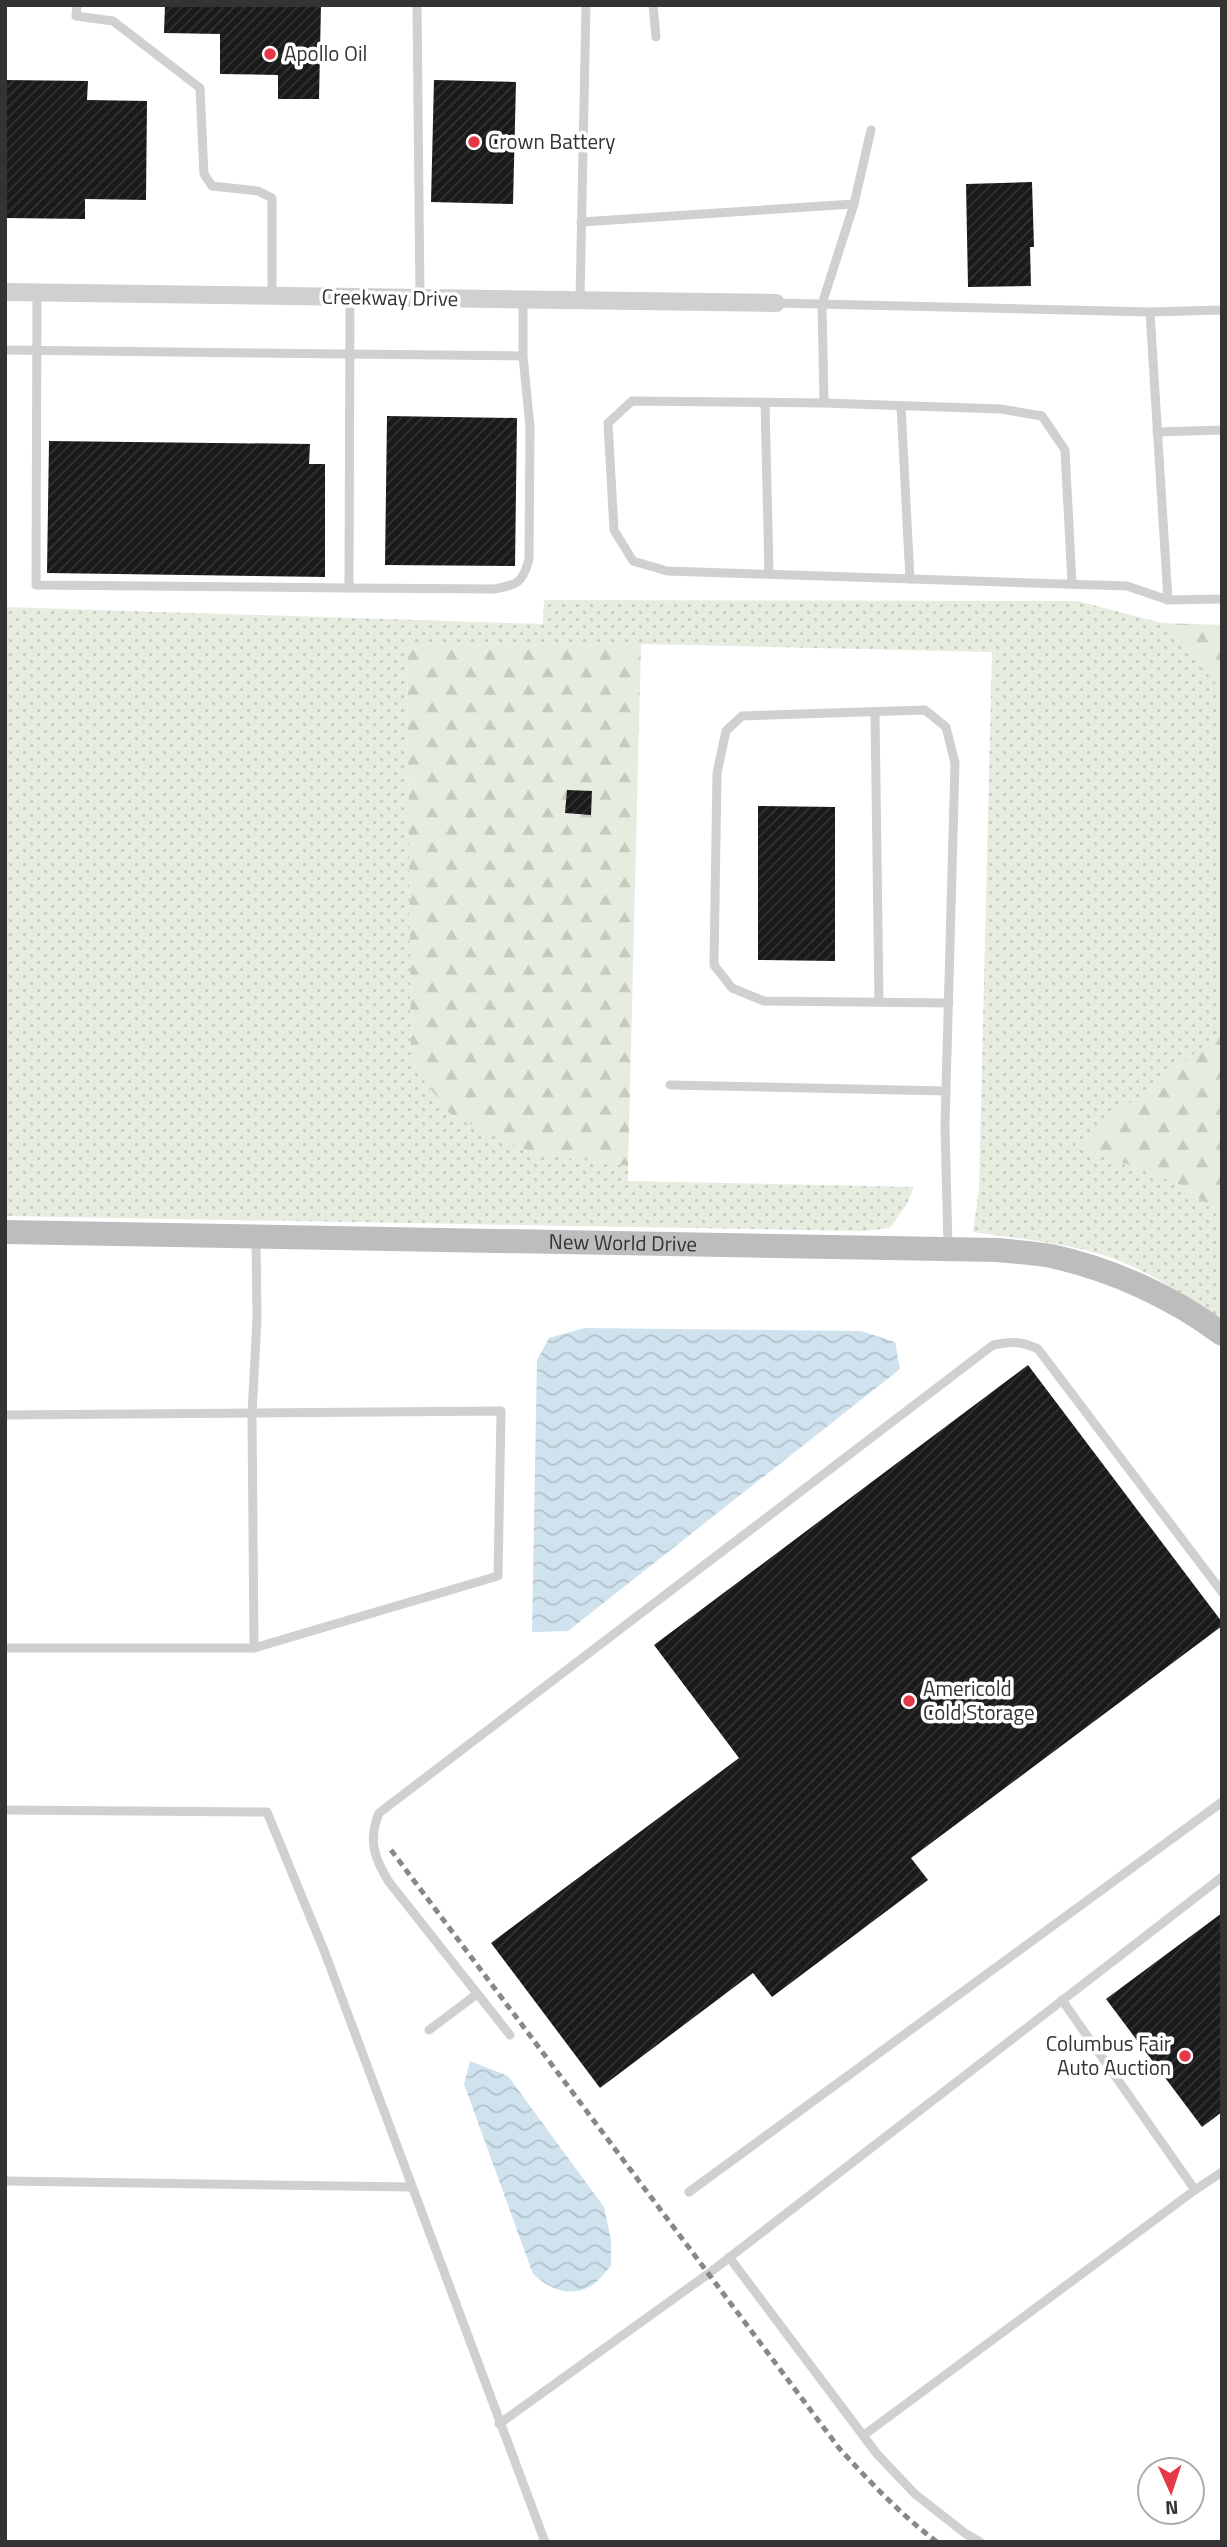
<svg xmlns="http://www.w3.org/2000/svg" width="1227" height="2547" font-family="'Titillium Web',sans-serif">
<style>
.grass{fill:url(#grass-dots)}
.forest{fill:url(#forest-firs)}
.water{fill:url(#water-waves)}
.building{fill:url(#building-hatch)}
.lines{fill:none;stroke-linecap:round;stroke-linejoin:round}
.lane{stroke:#d0d0d0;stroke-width:9}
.street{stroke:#d0d0d0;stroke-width:18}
.secondary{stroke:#bdbdbd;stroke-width:24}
.rail{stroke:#888;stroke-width:5;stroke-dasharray:7 5;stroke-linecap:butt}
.poi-dot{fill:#e63946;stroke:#fff;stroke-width:2.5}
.labels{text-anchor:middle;stroke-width:7;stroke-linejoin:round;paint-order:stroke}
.poi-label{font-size:21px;fill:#333;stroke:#fff;text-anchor:start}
.street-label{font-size:21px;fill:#333;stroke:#fff}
</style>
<defs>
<pattern id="grass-dots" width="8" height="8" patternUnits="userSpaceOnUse" patternTransform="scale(1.75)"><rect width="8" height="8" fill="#e6ecdf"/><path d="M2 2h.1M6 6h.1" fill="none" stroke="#c6cbc0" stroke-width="1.8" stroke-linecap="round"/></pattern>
<pattern id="forest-firs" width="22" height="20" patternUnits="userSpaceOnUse" patternTransform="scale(1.75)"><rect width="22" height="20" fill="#e6ecdf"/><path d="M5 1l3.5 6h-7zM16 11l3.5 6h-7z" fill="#c6cbc0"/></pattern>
<pattern id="water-waves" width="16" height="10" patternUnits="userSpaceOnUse" patternTransform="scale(1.75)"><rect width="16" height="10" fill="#cfe2ee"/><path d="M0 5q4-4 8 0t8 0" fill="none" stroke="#b2c2cd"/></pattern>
<pattern id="building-hatch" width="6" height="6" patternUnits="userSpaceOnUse" patternTransform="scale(1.75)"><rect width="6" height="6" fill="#1a1a1a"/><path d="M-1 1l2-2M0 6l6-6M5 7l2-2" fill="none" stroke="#333"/></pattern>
</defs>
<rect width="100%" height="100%" fill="#fff"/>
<path class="grass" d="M 544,600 L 1077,601 L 1162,623 L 1222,690 L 1222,1033 L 1075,1145 L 1175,1182 L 1222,1214 L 1222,1321 C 1191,1300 1160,1278 1125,1263 C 1080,1244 1022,1239 973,1232 L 979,1189 L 992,652 L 641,644 L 407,645 L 411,1064 L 451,1115 L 532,1153 L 628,1166 L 628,1181 L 914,1187 L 907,1204 L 890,1228 L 865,1231 L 5,1216 L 5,607 L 543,624 Z"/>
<g class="forest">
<path d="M 1162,623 L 1222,625 L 1222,690 Z"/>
<path d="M 641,644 L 628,1166 L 532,1153 L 451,1115 L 411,1064 L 407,645 Z"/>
<path d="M 1222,1033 L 1222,1214 L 1175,1182 L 1075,1145 Z"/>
</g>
<g class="water">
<path d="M 585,1328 L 861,1331 L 895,1342 L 900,1369 L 568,1631 L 532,1632 L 537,1360 L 549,1338 Z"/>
<path d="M 470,2061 L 508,2076 L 604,2207 L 611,2240 L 611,2266 C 605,2272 598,2282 591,2286 C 569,2298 549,2289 533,2274 L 464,2084 Z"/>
</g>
<g class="building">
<path d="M 165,5 L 321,5 L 319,99 L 278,99 L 278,75 L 220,74 L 220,34 L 164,33 Z"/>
<path d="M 5,80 L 88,81 L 87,100 L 147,101 L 146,200 L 85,199 L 85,219 L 5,218 Z"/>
<path d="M 434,80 L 516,82 L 513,204 L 431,202 Z"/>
<path d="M 1032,182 L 1034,247 L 1030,247 L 1031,286 L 968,287 L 966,184 Z"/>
<path d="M 387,416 L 517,418 L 515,566 L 385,565 Z"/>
<path d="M 49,441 L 310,444 L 309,464 L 325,464 L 325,577 L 47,573 Z"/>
<path d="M 567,790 L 592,791 L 591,815 L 565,813 Z"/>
<path d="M 758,806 L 835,807 L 835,961 L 758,960 Z"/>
<path d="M 1028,1365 L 1222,1622 L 1222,1626 L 911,1858 L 928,1880 L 772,1997 L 753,1973 L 600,2088 L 491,1943 L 739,1758 L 654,1645 Z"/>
<path d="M 1222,1913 L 1222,2112 L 1202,2127 L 1106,1999 Z"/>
</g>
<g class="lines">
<g class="lane">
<path d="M 77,5 L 76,16 L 113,21 L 200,88 L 204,174 L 212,186 L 258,191 L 272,198 L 272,296"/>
<path d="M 417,5 L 420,298"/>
<path d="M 653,5 L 656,37"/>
<path d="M 854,204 L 822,304 L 824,403 L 632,401 L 608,423 L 614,530 L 633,561 L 667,571 L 1127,586 L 1168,600"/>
<path d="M 581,222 L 854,204 L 871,130"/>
<path d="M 37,293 L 36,585 L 349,588 L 350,297"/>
<path d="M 580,300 L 586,5"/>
<path d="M 776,303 L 1150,312 L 1168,600 L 1222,599"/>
<path d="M 1150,312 L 1222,310"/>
<path d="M 5,350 L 523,356 L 523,300"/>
<path d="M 765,403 L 769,574"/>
<path d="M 824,403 L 1001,409 L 1042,416 L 1065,450 L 1072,584"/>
<path d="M 901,406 L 910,579"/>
<path d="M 1157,432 L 1222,430"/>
<path d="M 349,588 L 494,589 C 517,585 523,583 529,559 L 530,427 L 523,356"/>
<path d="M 875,712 L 879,1002"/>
<path d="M 670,1085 L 946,1091"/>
<path d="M 948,1246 L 945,1125 L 955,763 L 946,727 L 925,710 L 742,716 L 726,731 L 717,773 L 714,965 L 732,988 L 764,1001 L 949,1003"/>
<path d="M 5,1415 L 501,1411 L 498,1576 L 254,1648 L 5,1648"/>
<path d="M 254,1648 L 252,1414 L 257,1319 L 256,1237"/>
<path d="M 5,1810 L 267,1812 L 325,1953 L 545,2542"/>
<path d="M 1062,2000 L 1195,2190 L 1222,2172"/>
<path d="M 429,2030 L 477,1994"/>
<path d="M 510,2035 L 389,1882 C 374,1858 368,1840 379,1813 L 993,1345 C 1011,1341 1021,1341 1038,1349 L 1222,1592"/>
<path d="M 5,2181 L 411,2187"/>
<path d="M 689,2192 L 1222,1802"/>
<path d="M 729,2257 L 877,2454 L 915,2494 L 966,2534 L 980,2542"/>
<path d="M 499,2424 L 708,2274 L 1222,1877"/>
<path d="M 864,2435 L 1195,2190"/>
</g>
<path class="street" d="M 5,292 L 776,303"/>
<path class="secondary" id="s1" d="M 5,1232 L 998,1250 C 1015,1252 1034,1253 1051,1256 C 1111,1269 1173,1297 1222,1334"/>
<path class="rail" d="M 391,1850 L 839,2448 C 870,2482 900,2514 937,2542"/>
</g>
<g class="poi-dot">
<circle cx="270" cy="54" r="7"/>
<circle cx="474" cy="142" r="7"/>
<circle cx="909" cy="1701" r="7"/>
<circle cx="1185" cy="2056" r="7"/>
</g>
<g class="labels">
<g class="poi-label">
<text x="284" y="61">Apollo Oil</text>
<text x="488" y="149">Crown Battery</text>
<text x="923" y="1696">Americold<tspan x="923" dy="24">Cold Storage</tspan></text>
<text x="1171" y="2051" text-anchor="end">Columbus Fair<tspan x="1171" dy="24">Auto Auction</tspan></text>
</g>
<g class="street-label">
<text transform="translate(390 298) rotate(1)" y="7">Creekway Drive</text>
<text dy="7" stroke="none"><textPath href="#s1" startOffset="618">New World Drive</textPath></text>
</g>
</g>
<rect width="1227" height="2547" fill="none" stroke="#333333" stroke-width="14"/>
<g transform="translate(1171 2491) rotate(177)"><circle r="33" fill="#ffffff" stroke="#adadad" stroke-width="2"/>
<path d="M0-5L12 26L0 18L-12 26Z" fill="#e63946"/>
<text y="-10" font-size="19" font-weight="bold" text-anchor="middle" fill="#333333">N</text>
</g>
</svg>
